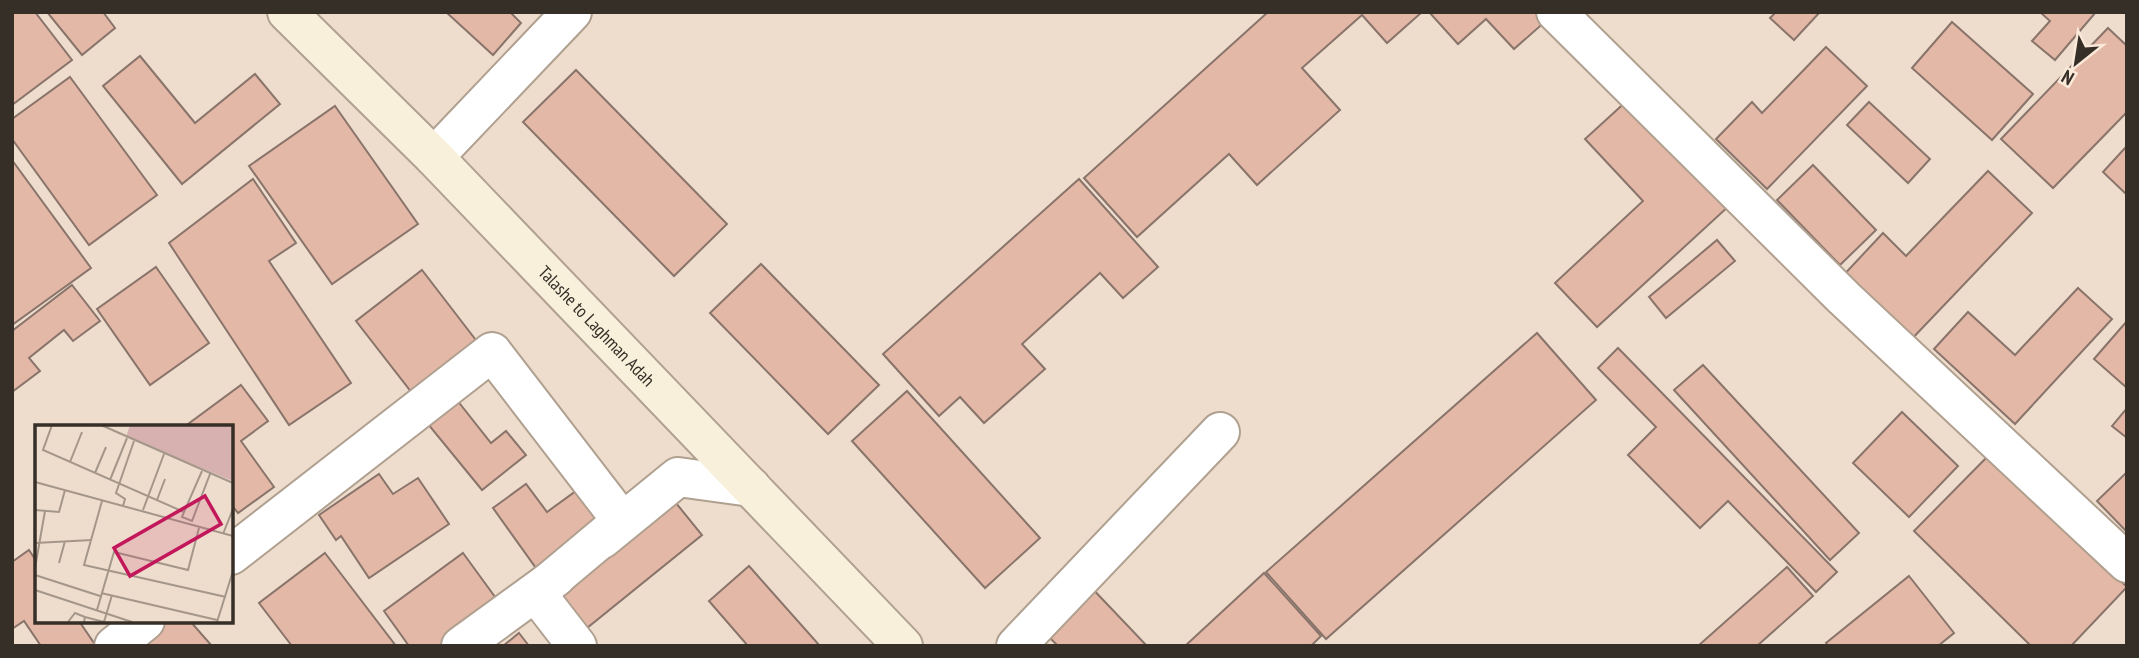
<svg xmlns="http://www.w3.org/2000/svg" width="2139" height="658" font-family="'PT Sans Narrow',sans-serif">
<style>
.building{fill:#e4b8a6;stroke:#89746b;stroke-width:2}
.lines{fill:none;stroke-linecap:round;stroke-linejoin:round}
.street-casing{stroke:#b0a090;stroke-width:42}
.secondary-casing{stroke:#b0a090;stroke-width:42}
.street{stroke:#fff;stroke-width:38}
.secondary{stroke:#f9f0db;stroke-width:38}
.labels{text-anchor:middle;stroke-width:6;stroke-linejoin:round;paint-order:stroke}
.street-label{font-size:18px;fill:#362f28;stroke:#fbe9d9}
.inset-road{fill:none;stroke:#a4978a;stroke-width:2}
.view{fill:#c2185b;fill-opacity:0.15;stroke:#c2185b;stroke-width:3.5}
.inset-edge{fill:none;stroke:#362f28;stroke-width:3.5}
</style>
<rect width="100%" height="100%" fill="#eedccc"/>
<g class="building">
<path d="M 12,12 L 35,12 L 72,60 L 12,105 Z"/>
<path d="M 47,12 L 103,12 L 115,28 L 82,55 Z"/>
<path d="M 446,12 L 510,12 L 521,23 L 493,55 Z"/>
<path d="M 1268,12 L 1422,12 L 1387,43 L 1362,15 L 1302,68 L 1340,110 L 1257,185 L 1229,154 L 1137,237 L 1084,178 Z"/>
<path d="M 1429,12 L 1540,12 L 1547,20 L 1514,49 L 1486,19 L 1458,44 Z"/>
<path d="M 1776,12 L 1820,12 L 1794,40 L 1770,18 Z"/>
<path d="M 2040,12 L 2096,12 L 2055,60 L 2032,41 L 2050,21 Z"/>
<path d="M 1952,22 L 2033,94 L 1992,140 L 1912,68 Z"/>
<path d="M 2108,28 L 2127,46 L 2127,112 L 2053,188 L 2001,139 Z"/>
<path d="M 1826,47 L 1867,86 L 1767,189 L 1716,139 L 1752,102 L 1762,113 Z"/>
<path d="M 140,56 L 195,123 L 255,74 L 280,104 L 182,184 L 103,86 Z"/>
<path d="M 576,70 L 727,224 L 674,276 L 523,122 Z"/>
<path d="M 70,77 L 157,195 L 89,245 L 12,139 L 12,119 Z"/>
<path d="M 1630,98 L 1730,205 L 1597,327 L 1555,283 L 1643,201 L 1585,139 Z"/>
<path d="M 1869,102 L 1930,159 L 1908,183 L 1847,125 Z"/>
<path d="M 335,106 L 418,224 L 332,284 L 249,166 Z"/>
<path d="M 2125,148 L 2127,149 L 2127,195 L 2103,172 Z"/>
<path d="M 12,160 L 91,268 L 12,325 Z"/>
<path d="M 1813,165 L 1876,230 L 1840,265 L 1777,200 Z"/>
<path d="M 1988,171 L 2032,213 L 1907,344 L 1839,280 L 1883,233 L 1906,256 Z"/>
<path d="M 253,179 L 296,243 L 269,261 L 351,383 L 289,425 L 169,243 Z"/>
<path d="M 1079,179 L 1158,267 L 1123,298 L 1100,273 L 1022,344 L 1045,369 L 984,423 L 960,397 L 939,416 L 883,354 Z"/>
<path d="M 1717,240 L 1735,261 L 1666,318 L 1649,297 Z"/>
<path d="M 761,264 L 879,385 L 828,434 L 710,313 Z"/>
<path d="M 156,267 L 209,343 L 150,385 L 97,309 Z"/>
<path d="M 422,270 L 482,348 L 416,398 L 356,321 Z"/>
<path d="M 72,285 L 100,321 L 73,341 L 64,330 L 29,358 L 40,371 L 12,392 L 12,331 Z"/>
<path d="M 2078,288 L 2112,319 L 2015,424 L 1934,349 L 1968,312 L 2015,355 Z"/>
<path d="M 2127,321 L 2127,388 L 2094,359 Z"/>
<path d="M 1537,333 L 1596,400 L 1326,639 L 1266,572 Z"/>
<path d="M 1618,348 L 1837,572 L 1816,592 L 1728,501 L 1700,528 L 1628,455 L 1656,427 L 1598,368 Z"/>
<path d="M 1703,365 L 1859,533 L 1830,560 L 1674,390 Z"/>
<path d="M 241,385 L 268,421 L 241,441 L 274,487 L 238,513 L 231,504 L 231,427 L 184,427 Z"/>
<path d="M 907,391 L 1040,538 L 985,588 L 852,441 Z"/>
<path d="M 453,395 L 491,443 L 506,431 L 526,455 L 482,490 L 423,418 Z"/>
<path d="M 2127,408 L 2127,438 L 2112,426 Z"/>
<path d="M 1902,412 L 1958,466 L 1909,517 L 1853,463 Z"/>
<path d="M 1991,453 L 2127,587 L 2071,646 L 2031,646 L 1914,531 Z"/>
<path d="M 2127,472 L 2127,532 L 2097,501 Z"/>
<path d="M 379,474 L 393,494 L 418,478 L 449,524 L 369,578 L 341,536 L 336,540 L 319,515 Z"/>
<path d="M 587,483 L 615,523 L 541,575 L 493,508 L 526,484 L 547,512 Z"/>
<path d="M 667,492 L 702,535 L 582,632 L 547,589 Z"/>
<path d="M 29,550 L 37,562 L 37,621 L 79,621 L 96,646 L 41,646 L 24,621 L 12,629 L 12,562 Z"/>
<path d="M 325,553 L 396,646 L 292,646 L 259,603 Z"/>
<path d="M 463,553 L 506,612 L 460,646 L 409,646 L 384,611 Z"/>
<path d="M 749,566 L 820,646 L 748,646 L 709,601 Z"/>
<path d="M 1787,567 L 1813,596 L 1757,646 L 1698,646 Z"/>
<path d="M 1264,573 L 1321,636 L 1311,646 L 1185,646 Z"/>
<path d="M 1909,576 L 1954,633 L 1938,646 L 1828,646 L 1826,643 Z"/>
<path d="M 1087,583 L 1147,646 L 1058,646 L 1040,628 Z"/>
<path d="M 159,621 L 190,621 L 212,646 L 132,646 Z"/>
<path d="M 519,633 L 529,646 L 503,646 Z"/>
</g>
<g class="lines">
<defs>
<g id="street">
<path d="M 1556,12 L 1844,298 L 2127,563"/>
<path d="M 434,157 L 572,12"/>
<path d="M 602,539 L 678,477 L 751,487"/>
<path d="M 231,555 L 492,352 L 622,521 L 536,593 L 577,646"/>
<path d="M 114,646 L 145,621"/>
<path d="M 461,646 L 556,577"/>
<path d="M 1016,646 L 1220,432"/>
</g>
<g id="secondary">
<path id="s1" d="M 287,12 L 434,157 L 903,646"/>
</g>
</defs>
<use href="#street" class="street-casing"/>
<use href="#secondary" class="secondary-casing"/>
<use href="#street" class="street"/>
<use href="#secondary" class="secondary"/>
</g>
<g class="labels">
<g class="street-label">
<text dy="6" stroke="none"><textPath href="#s1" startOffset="441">Talashe to Laghman Adah</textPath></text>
</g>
</g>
<g transform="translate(35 425)">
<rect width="198" height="198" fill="#eedccc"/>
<path d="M 95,0 L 198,0 L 198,56 L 91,12 Z" fill="#d6b1af"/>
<path class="inset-road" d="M 17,0 L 8,25 L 149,87 L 147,92 L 157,96 L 175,49M 66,0 L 198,58M 35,37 L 47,7M 60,48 L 71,22M 75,55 L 92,13M 0,57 L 198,111M 122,75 L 130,54M 67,76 L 49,140 L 191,172M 88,81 L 90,74 L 81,68 L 99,16M 0,85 L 24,87 L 30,65M 108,85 L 129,29M 149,87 L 167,46M 188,109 L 198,84M 0,118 L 57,115M 24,138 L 30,116M 0,143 L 10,86M 0,150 L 65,171M 0,165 L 97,197M 66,168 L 182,195M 62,185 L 79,127 L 153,145 L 164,103M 33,197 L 40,188 L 50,192M 49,197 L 50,192 L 69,197M 69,197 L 77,170M 182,197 L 198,146"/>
<path class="view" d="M 170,71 L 186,99 L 95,151 L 79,123 Z"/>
<rect width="198" height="198" class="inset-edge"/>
</g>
<rect width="2139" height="658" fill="none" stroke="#362f28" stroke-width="28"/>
<g transform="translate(2076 63) rotate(210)" stroke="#fbe9d9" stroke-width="5" paint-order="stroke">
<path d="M0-5L12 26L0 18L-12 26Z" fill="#362f28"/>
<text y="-10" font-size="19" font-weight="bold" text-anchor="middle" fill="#362f28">N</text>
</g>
</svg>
